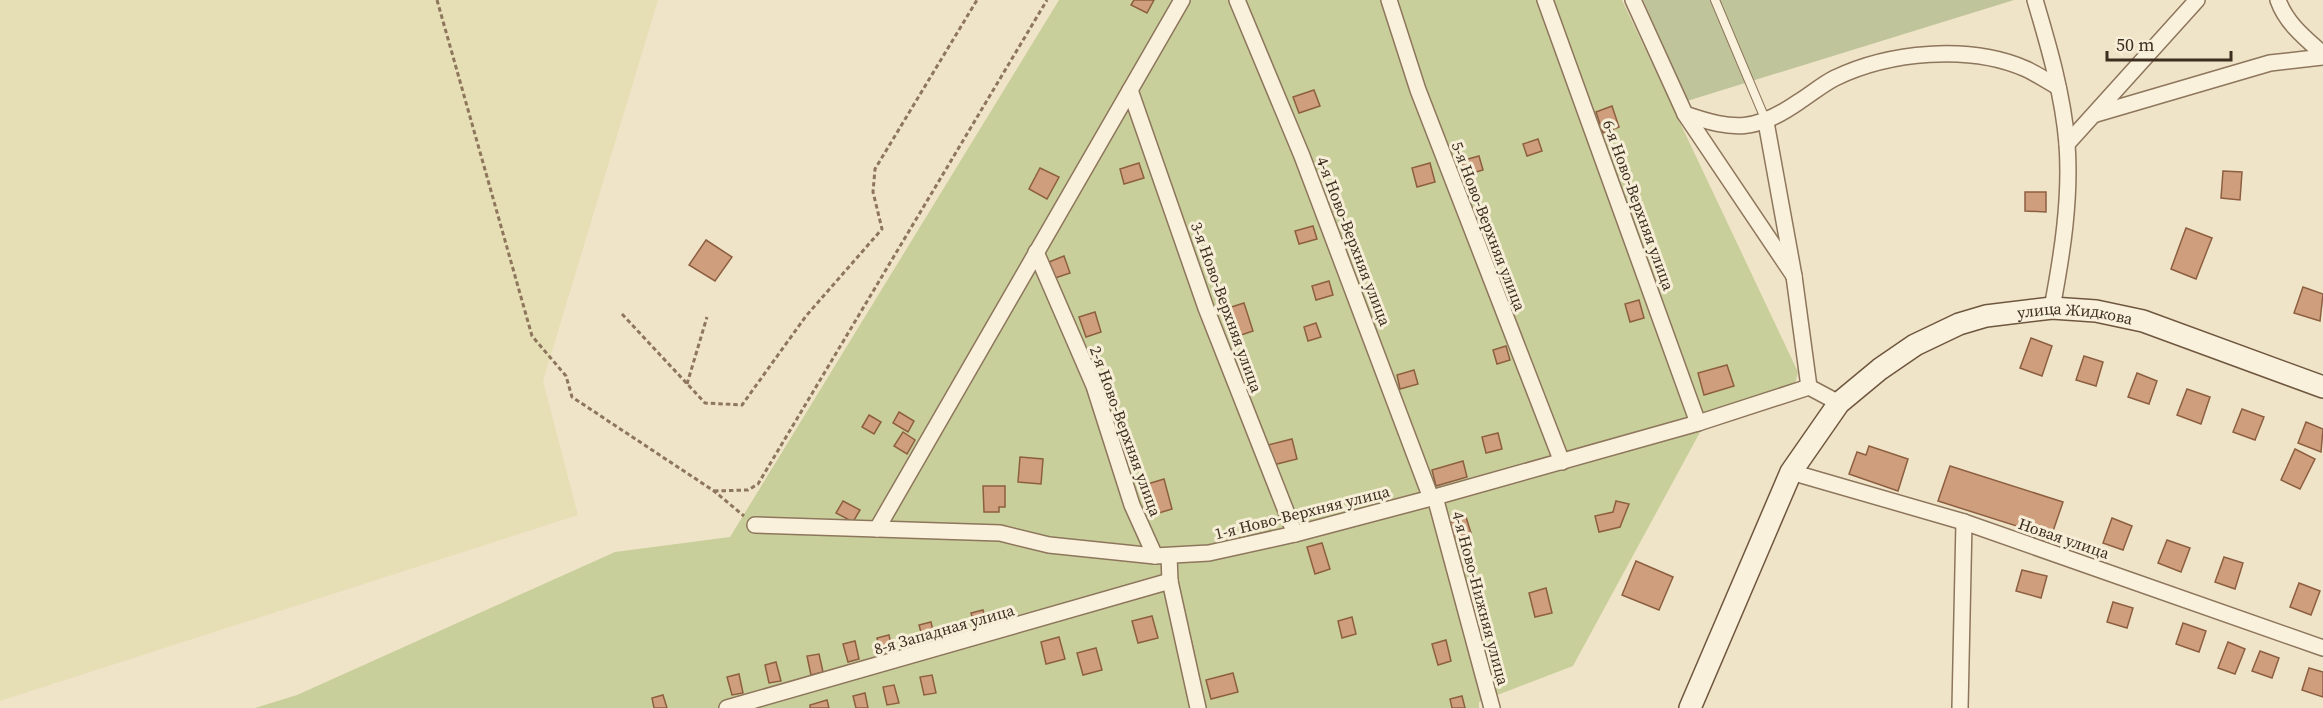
<svg xmlns="http://www.w3.org/2000/svg" width="2323" height="708" font-family="'Source Serif 4',serif">
<style>
.farmland{fill:#e6deb5}
.green{fill:#c9cf9b}
.cemetery{fill:#bfc49a}
.building{fill:#cf9f7d;stroke:#8d5f41;stroke-width:1.5}
.lines{fill:none;stroke-linecap:round;stroke-linejoin:round}
.service-casing{stroke:#8d765c;stroke-width:10}
.minor-casing{stroke:#8d765c;stroke-width:18}
.secondary-casing{stroke:#6f573f;stroke-width:24}
.path{stroke:#8d765c;stroke-width:3;stroke-dasharray:4.5 3;stroke-linecap:butt}
.service{stroke:#faf1dc;stroke-width:8}
.minor{stroke:#faf1dc;stroke-width:15}
.secondary{stroke:#faf1dc;stroke-width:21}
.labels{text-anchor:middle;stroke-width:6;stroke-linejoin:round;paint-order:stroke}
.street-label{font-size:16px;fill:#3d2e20;stroke:#f7eed8}
</style>
<rect width="100%" height="100%" fill="#f0e4c8"/>
<path class="farmland" d="M 0,0 L 658,0 L 543,381 L 578,515 L 0,701 Z"/>
<path class="green" d="M 1059,0 L 1622,0 L 1798,372 L 1793,393 L 1705,423 L 1573,666 L 1479,702 L 1479,708 L 255,708 L 297,695 L 615,552 L 730,537 Z"/>
<path class="cemetery" d="M 1643,0 L 2014,0 L 1687,101 Z"/>
<g class="building">
<path d="M 1134,0 L 1154,0 L 1147,13 L 1131,5 Z"/>
<path d="M 1314,90 L 1320,106 L 1299,113 L 1293,97 Z"/>
<path d="M 1612,106 L 1619,127 L 1603,133 L 1596,112 Z"/>
<path d="M 1538,139 L 1542,151 L 1527,156 L 1523,144 Z"/>
<path d="M 1479,156 L 1483,170 L 1465,175 L 1461,161 Z"/>
<path d="M 1139,163 L 1144,178 L 1124,184 L 1120,169 Z"/>
<path d="M 1430,163 L 1435,182 L 1417,187 L 1412,168 Z"/>
<path d="M 1040,168 L 1059,177 L 1047,199 L 1029,189 Z"/>
<path d="M 2223,171 L 2242,172 L 2240,200 L 2221,198 Z"/>
<path d="M 2025,192 L 2046,192 L 2046,212 L 2025,211 Z"/>
<path d="M 1313,226 L 1317,239 L 1299,244 L 1295,231 Z"/>
<path d="M 2186,228 L 2212,238 L 2196,279 L 2171,269 Z"/>
<path d="M 706,240 L 732,257 L 715,281 L 689,265 Z"/>
<path d="M 1064,256 L 1070,273 L 1055,278 L 1049,262 Z"/>
<path d="M 1329,281 L 1333,295 L 1316,300 L 1312,286 Z"/>
<path d="M 2303,287 L 2323,294 L 2320,321 L 2294,313 Z"/>
<path d="M 1639,300 L 1644,318 L 1630,322 L 1625,304 Z"/>
<path d="M 1244,303 L 1253,331 L 1232,338 L 1222,310 Z"/>
<path d="M 1095,312 L 1101,332 L 1086,337 L 1079,317 Z"/>
<path d="M 1316,323 L 1321,337 L 1308,341 L 1304,327 Z"/>
<path d="M 2031,338 L 2052,346 L 2042,376 L 2020,368 Z"/>
<path d="M 1506,346 L 1510,360 L 1497,364 L 1493,350 Z"/>
<path d="M 2084,356 L 2103,362 L 2096,386 L 2076,380 Z"/>
<path d="M 1727,365 L 1734,386 L 1704,395 L 1698,373 Z"/>
<path d="M 1414,370 L 1418,384 L 1400,389 L 1397,375 Z"/>
<path d="M 2137,373 L 2157,381 L 2149,404 L 2128,397 Z"/>
<path d="M 2187,389 L 2210,397 L 2201,424 L 2177,415 Z"/>
<path d="M 2242,409 L 2264,417 L 2255,440 L 2233,432 Z"/>
<path d="M 899,412 L 914,421 L 908,432 L 893,423 Z"/>
<path d="M 869,415 L 881,422 L 874,434 L 862,427 Z"/>
<path d="M 2306,422 L 2323,429 L 2321,452 L 2298,443 Z"/>
<path d="M 903,432 L 915,440 L 907,454 L 894,446 Z"/>
<path d="M 1498,433 L 1502,449 L 1486,453 L 1482,437 Z"/>
<path d="M 1292,439 L 1297,459 L 1273,465 L 1268,445 Z"/>
<path d="M 1869,446 L 1908,459 L 1898,491 L 1849,474 L 1857,452 L 1866,455 Z"/>
<path d="M 2295,449 L 2315,459 L 2300,489 L 2281,480 Z"/>
<path d="M 1020,457 L 1043,459 L 1041,484 L 1018,482 Z"/>
<path d="M 1463,461 L 1467,477 L 1436,486 L 1432,470 Z"/>
<path d="M 1950,466 L 2063,502 L 2051,537 L 1938,501 Z"/>
<path d="M 1164,479 L 1172,509 L 1149,516 L 1141,486 Z"/>
<path d="M 983,486 L 1005,486 L 1005,507 L 999,507 L 999,512 L 984,512 Z"/>
<path d="M 843,501 L 860,510 L 853,522 L 836,513 Z"/>
<path d="M 1616,501 L 1629,504 L 1620,527 L 1599,532 L 1595,516 L 1613,512 Z"/>
<path d="M 1466,517 L 1471,533 L 1452,539 L 1448,523 Z"/>
<path d="M 2112,518 L 2132,526 L 2123,550 L 2103,543 Z"/>
<path d="M 2167,540 L 2190,548 L 2181,572 L 2158,563 Z"/>
<path d="M 1322,543 L 1330,569 L 1315,574 L 1307,547 Z"/>
<path d="M 2224,557 L 2243,563 L 2235,589 L 2215,582 Z"/>
<path d="M 1636,561 L 1673,577 L 1659,610 L 1622,595 Z"/>
<path d="M 2022,570 L 2047,576 L 2041,598 L 2016,591 Z"/>
<path d="M 2299,583 L 2320,591 L 2311,615 L 2290,607 Z"/>
<path d="M 1546,588 L 1552,613 L 1535,617 L 1529,593 Z"/>
<path d="M 2113,602 L 2133,608 L 2127,628 L 2107,622 Z"/>
<path d="M 983,610 L 987,628 L 976,631 L 971,613 Z"/>
<path d="M 1152,616 L 1158,638 L 1138,643 L 1132,621 Z"/>
<path d="M 1352,617 L 1356,634 L 1342,638 L 1338,621 Z"/>
<path d="M 931,622 L 935,640 L 924,643 L 919,625 Z"/>
<path d="M 2183,623 L 2206,631 L 2199,652 L 2176,644 Z"/>
<path d="M 889,635 L 893,654 L 882,657 L 877,638 Z"/>
<path d="M 1059,637 L 1065,659 L 1046,664 L 1041,642 Z"/>
<path d="M 1446,640 L 1451,661 L 1438,665 L 1432,644 Z"/>
<path d="M 855,641 L 859,659 L 848,662 L 843,644 Z"/>
<path d="M 2228,642 L 2245,649 L 2235,674 L 2218,668 Z"/>
<path d="M 1096,648 L 1102,670 L 1083,675 L 1077,653 Z"/>
<path d="M 2260,651 L 2279,658 L 2272,678 L 2252,671 Z"/>
<path d="M 819,654 L 823,672 L 811,675 L 807,656 Z"/>
<path d="M 776,662 L 781,681 L 769,683 L 765,665 Z"/>
<path d="M 2309,668 L 2323,672 L 2323,697 L 2302,690 Z"/>
<path d="M 1233,673 L 1238,692 L 1211,699 L 1206,680 Z"/>
<path d="M 739,674 L 743,693 L 732,695 L 727,677 Z"/>
<path d="M 932,675 L 936,693 L 924,695 L 920,677 Z"/>
<path d="M 894,685 L 899,703 L 887,705 L 883,687 Z"/>
<path d="M 865,693 L 868,708 L 856,708 L 853,696 Z"/>
<path d="M 663,695 L 667,708 L 654,708 L 652,698 Z"/>
<path d="M 1462,696 L 1465,708 L 1452,708 L 1450,699 Z"/>
<path d="M 827,700 L 829,708 L 810,708 L 810,705 Z"/>
</g>
<g class="lines">
<defs>
<path id="service" d="M 1715,0 L 1766,121"/>
<g id="minor">
<path d="M 1237,0 L 1302,156 L 1431,498"/>
<path d="M 1389,0 L 1418,90 L 1562,462"/>
<path d="M 1545,0 L 1698,423"/>
<path d="M 1633,0 L 1685,114 L 1794,276"/>
<path d="M 2035,0 C 2049,47 2063,95 2067,144 C 2071,199 2062,255 2052,308"/>
<path d="M 2278,0 C 2286,23 2305,38 2323,54"/>
<path d="M 1130,90 L 1206,308 L 1295,534"/>
<path d="M 1685,114 C 1735,131 1755,132 1800,101 C 1811,94 1823,84 1835,78 C 1889,52 1969,44 2026,69 C 2037,74 2047,81 2058,87"/>
<path d="M 2096,114 L 2270,63 L 2323,57"/>
<path d="M 1766,122 L 1794,276 L 1809,387"/>
<path d="M 2067,144 L 2197,0"/>
<path d="M 1036,252 L 1094,386 L 1132,505 L 1155,556"/>
<path d="M 1791,472 L 1964,522 L 2323,648"/>
<path d="M 1435,497 L 1492,708"/>
<path d="M 755,525 L 1000,533 L 1049,545 L 1155,556 L 1209,553 L 1295,534 L 1435,497 L 1698,423 L 1809,387 L 1839,403"/>
<path d="M 877,529 L 1182,0"/>
<path d="M 1169,556 L 1170,581 L 1198,708"/>
<path d="M 727,708 L 1170,581"/>
<path d="M 1960,708 L 1964,522"/>
</g>
<g id="secondary">
<path id="s1" d="M 1690,708 L 1791,472 L 1839,403 L 1880,369 L 1915,345 L 1959,324 L 1986,316 L 2052,308 L 2096,311 L 2143,321 L 2323,387"/>
</g>
</defs>
<use href="#service" class="service-casing"/>
<use href="#minor" class="minor-casing"/>
<use href="#secondary" class="secondary-casing"/>
<g class="path">
<path d="M 437,0 L 532,336 L 566,376 L 572,397 L 714,491 L 744,516"/>
<path d="M 622,314 L 705,403 L 742,405 L 806,316 L 882,229 L 873,192 L 875,169 L 977,0"/>
<path d="M 687,384 L 707,317"/>
<path d="M 714,491 L 748,490 L 758,484 L 1047,0"/>
</g>
<use href="#service" class="service"/>
<use href="#minor" class="minor"/>
<use href="#secondary" class="secondary"/>
</g>
<g class="labels">
<g class="street-label">
<text transform="translate(1639 205) rotate(70)" y="6">6-я Ново-Верхняя улица</text>
<text transform="translate(1489 226) rotate(69)" y="6">5-я Ново-Верхняя улица</text>
<text transform="translate(1354 241) rotate(69)" y="6">4-я Ново-Верхняя улица</text>
<text transform="translate(1227 307) rotate(70)" y="6">3-я Ново-Верхняя улица</text>
<text dy="6" stroke="none"><textPath href="#s1" startOffset="603">улица Жидкова</textPath></text>
<text transform="translate(1126 431) rotate(70)" y="6">2-я Ново-Верхняя улица</text>
<text transform="translate(1302 512) rotate(-14)" y="6">1-я Ново-Верхняя улица</text>
<text transform="translate(2064 538) rotate(19)" y="6">Новая улица</text>
<text transform="translate(1481 598) rotate(75)" y="6">4-я Ново-Нижняя улица</text>
<text transform="translate(944 629) rotate(-16)" y="6">8-я Западная улица</text>
</g>
</g>
<path d="M2107 51v9h124v-9" fill="none" stroke="#3d2e20" stroke-width="3"/>
<text x="2116" y="51" font-size="18" fill="#3d2e20" stroke="#f7eed8" stroke-width="4.5" paint-order="stroke">50 m</text>
</svg>
